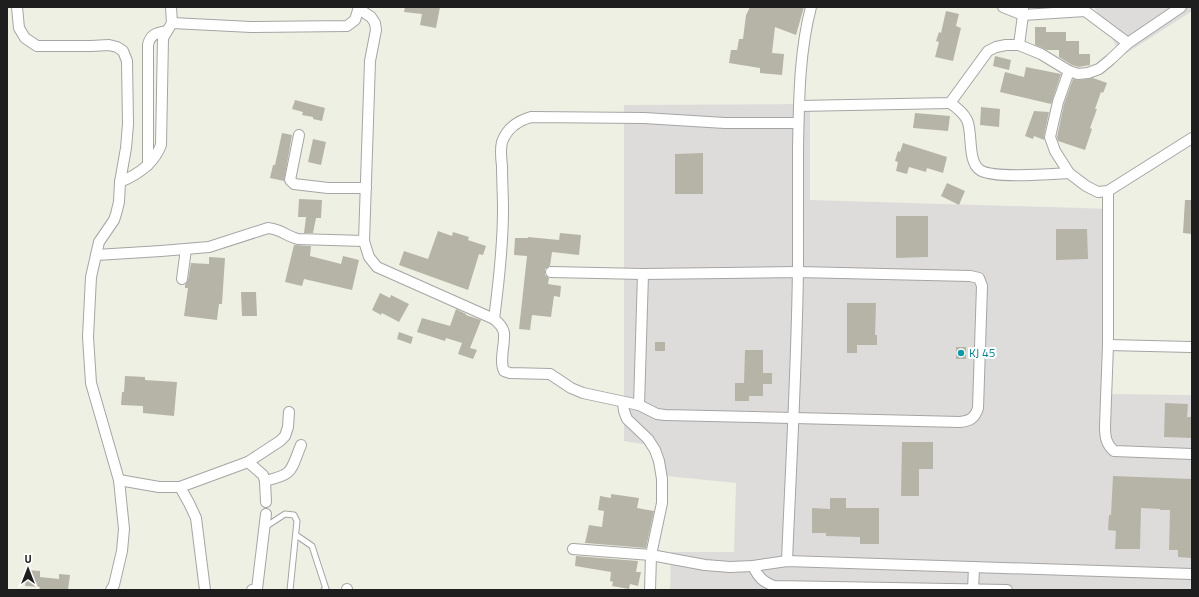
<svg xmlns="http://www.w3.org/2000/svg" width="1199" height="597" font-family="'Titillium Web',sans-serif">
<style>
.residential{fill:#dddcdb}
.building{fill:#b6b4a6}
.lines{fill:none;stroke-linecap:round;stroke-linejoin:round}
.service-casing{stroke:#a5a5a5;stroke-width:7}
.minor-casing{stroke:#a5a5a5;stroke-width:12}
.service{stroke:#fff;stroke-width:5}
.minor{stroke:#fff;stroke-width:10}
.culture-dot{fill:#0f9aa8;stroke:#fff;stroke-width:1.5}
.labels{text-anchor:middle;stroke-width:4;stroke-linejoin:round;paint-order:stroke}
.culture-label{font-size:12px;fill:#0d838f;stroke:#fff;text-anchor:start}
</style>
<rect width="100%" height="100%" fill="#eff0e4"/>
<g class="residential">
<path d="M 1094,7 L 1192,7 L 1192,11 L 1122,56 Z"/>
<path d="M 810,104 L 810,200 L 1113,209 L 1108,394 L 1192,395 L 1192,590 L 670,590 L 671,552 L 734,552 L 736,483 L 666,476 L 660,447 L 624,441 L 624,105 Z"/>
</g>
<g class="building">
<path d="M 405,7 L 440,7 L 436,28 L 420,25 L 422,14 L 404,12 Z"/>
<path d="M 750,7 L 804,7 L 796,35 L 775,27 L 772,53 L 784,54 L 782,75 L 760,73 L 760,68 L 729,63 L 731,50 L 737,50 L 739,39 L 743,39 L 746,15 Z"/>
<path d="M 946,11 L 959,14 L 956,26 L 961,28 L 953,61 L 935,57 L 939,42 L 936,41 L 939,32 L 941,33 Z"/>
<path d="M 1035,27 L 1046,27 L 1046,32 L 1066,32 L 1066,41 L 1079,41 L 1079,54 L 1090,54 L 1090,65 L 1079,67 L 1072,65 L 1059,57 L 1059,50 L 1047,50 L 1035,45 Z"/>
<path d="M 995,56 L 1011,60 L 1009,70 L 993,66 Z"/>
<path d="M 1026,67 L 1061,74 L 1051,104 L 1000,92 L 1005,72 L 1024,77 Z"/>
<path d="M 1093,78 L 1107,83 L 1103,93 L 1101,92 L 1095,109 L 1097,109 L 1090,128 L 1092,129 L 1085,150 L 1058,141 L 1057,137 L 1064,104 L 1073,79 L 1079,80 Z"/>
<path d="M 295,100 L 325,108 L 322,121 L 313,119 L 313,117 L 302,115 L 303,112 L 292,109 Z"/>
<path d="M 981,107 L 1000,109 L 999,127 L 980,125 Z"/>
<path d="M 1034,111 L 1049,112 L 1044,136 L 1044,140 L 1034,136 L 1033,139 L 1025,136 Z"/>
<path d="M 915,113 L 950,116 L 948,131 L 913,128 Z"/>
<path d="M 282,133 L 292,135 L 284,181 L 270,178 L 273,165 L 275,165 Z"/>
<path d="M 313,139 L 326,142 L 321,165 L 308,162 Z"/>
<path d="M 903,143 L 947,157 L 943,173 L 927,168 L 926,172 L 909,167 L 907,174 L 896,171 L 898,162 L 895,161 L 898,151 L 900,152 Z"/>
<path d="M 703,153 L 703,194 L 675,194 L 675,154 Z"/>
<path d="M 947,183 L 965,191 L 959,205 L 941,196 Z"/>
<path d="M 299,199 L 322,200 L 321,218 L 316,218 L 313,233 L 304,233 L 306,217 L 298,217 Z"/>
<path d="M 1185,200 L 1192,200 L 1192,234 L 1183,233 Z"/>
<path d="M 896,216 L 928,216 L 928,257 L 896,258 Z"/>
<path d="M 1056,229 L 1087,229 L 1088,259 L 1056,260 Z"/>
<path d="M 438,231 L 452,236 L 453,232 L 469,237 L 468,240 L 486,246 L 483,255 L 479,254 L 468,290 L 399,265 L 404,251 L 428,259 Z"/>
<path d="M 560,233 L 581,235 L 579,255 L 552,252 L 550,266 L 545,269 L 545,275 L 549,278 L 548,284 L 561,286 L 560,297 L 554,296 L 551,317 L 532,315 L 530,330 L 519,329 L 527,256 L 514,255 L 515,238 L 528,238 L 528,237 L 559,240 Z"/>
<path d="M 294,245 L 311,246 L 310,256 L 341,264 L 343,256 L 359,260 L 352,290 L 304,279 L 302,286 L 285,282 Z"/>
<path d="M 209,257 L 225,258 L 222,304 L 219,304 L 217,320 L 184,316 L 188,288 L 185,288 L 185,285 L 188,280 L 191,263 L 209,264 Z"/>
<path d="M 241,292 L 256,292 L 257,316 L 242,316 Z"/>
<path d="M 380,293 L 390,298 L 391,295 L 409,304 L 399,322 L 382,313 L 381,315 L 372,310 Z"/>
<path d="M 847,303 L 876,303 L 875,335 L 877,335 L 877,345 L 857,345 L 857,353 L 847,353 Z"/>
<path d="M 456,309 L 466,314 L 466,315 L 481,320 L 470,348 L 477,350 L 473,359 L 458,354 L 462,343 L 446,338 L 445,341 L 417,332 L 422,318 L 450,326 Z"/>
<path d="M 399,332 L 413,337 L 411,344 L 397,339 Z"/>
<rect x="655" y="342" width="10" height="9"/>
<rect x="956" y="347" width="10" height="12"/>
<path d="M 745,350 L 763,350 L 763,373 L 772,373 L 772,384 L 763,384 L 763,396 L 749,396 L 749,401 L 735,401 L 735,383 L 744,383 Z"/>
<path d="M 125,376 L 145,377 L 145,380 L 177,382 L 174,416 L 143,413 L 143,406 L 121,405 L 122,392 L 124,392 Z"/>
<path d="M 1165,403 L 1188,404 L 1187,417 L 1192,417 L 1192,438 L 1164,437 Z"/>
<path d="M 902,442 L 933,442 L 933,469 L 919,469 L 919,496 L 901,496 Z"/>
<path d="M 1113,476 L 1192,479 L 1191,558 L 1178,557 L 1178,550 L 1169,550 L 1170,510 L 1160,510 L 1160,509 L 1141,508 L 1140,549 L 1115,549 L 1116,531 L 1108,530 L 1109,515 L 1111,515 Z"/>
<path d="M 611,494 L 639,498 L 637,508 L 654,511 L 646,548 L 585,543 L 589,525 L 602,527 L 604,511 L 598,510 L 600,496 L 611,498 Z"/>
<path d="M 830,498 L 846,498 L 846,508 L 879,508 L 879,544 L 860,544 L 860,537 L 826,536 L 826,533 L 812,533 L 812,508 L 830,509 Z"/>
<path d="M 576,556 L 638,561 L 636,572 L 641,572 L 638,586 L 630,584 L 629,589 L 612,586 L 613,582 L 610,581 L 611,572 L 575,566 Z"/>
<path d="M 27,570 L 40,571 L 40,577 L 59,579 L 59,574 L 70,575 L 68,590 L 39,590 L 40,587 L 25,586 Z"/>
</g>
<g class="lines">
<defs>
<g id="service">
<path d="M 265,527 L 285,514 L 294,515 L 297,521 L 290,590"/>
<path d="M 296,535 L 312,546 L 326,589 L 324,590"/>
</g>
<g id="minor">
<path d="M 17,7 L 19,28 L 25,38 L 37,46 L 91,46 L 109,45 L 117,47 L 123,51 L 127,61 L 128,124 L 126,148 L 120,182"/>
<path d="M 1003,7 L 1023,15 L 1019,45"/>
<path d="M 1023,7 L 1023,15 L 1085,11 L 1128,43"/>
<path d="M 359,9 L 371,17 L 375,23 L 376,30 L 370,61 L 364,241 L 369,257 L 377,267 L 494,319 C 499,323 503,327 504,333 C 505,345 499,361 504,371 L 510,373 L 550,374 L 571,388 L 583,393 L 639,405 L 657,414 L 665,415 L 960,422 C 970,421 975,418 978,408 L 982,286 L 979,278 L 970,276 L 798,272 L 643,274 L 551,272"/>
<path d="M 172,23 L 251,27 L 347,26 L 355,20 L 359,7"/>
<path d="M 1069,71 L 1058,102 L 1050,137 L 1055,151 L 1069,173 L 1086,186 L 1098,192 L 1108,191"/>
<path d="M 950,103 C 956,107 963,112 967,120 C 973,133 967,161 980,170 C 993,179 1051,174 1069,173"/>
<path d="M 799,106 L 950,103 L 988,51 L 996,47 L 1006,45 L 1019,45 L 1041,54 L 1069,71 L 1078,74 L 1088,73 L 1099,69 L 1110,60 L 1128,43 L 1181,7"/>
<path d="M 299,135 L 290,180 L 294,184 L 328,188 L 366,188"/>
<path d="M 1192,138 L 1108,191 L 1108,345 L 1105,426 C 1105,437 1106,444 1114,451 L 1192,454"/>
<path d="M 148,165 L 148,45 C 150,34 157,33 167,31"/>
<path d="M 96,255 L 161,251 L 209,247 L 268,228 C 281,229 286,236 298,239 L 364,241"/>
<path d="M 182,279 L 186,249"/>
<path d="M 494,319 C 499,281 503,247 503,209 C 503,195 502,181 502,166 C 501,158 500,150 502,142 C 507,128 517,121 531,117 L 644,118 L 725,123 L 798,123"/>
<path d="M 1108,345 L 1191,347"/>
<path d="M 623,403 L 624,411 L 627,419 L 648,439 L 655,450 L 659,461 L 662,479 L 662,503 L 651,555 L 650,590"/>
<path d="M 639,405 L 643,274"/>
<path d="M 248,462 L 263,475 L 265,481 L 266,502"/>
<path d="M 119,480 L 159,487 L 180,487 L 248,462 L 280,441 L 285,436 L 288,427 L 289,412"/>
<path d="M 265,481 C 294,474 290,472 301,445"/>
<path d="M 180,487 L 189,503 L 196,518 L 205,590"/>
<path d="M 573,549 L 651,555 L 705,565 L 730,567 L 753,566 L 787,561 L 1192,574"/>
<path d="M 787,561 C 791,463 797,364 798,266 C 798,226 798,187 798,148 C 799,101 799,53 811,7"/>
<path d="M 753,566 C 758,577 763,582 774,586 L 1007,590"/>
<path d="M 347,589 L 347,590"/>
<path d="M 111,590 L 114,585 L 122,551 L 124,529 L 119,480 L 91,383 L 88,337 L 91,277 L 99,242 L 114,220 L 116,214 L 119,202 L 120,182 C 137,175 154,164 161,145 L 163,38 L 172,23 L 171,7"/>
<path d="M 252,590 L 257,589 L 266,514"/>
<path d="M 973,590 L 974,567"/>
</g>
</defs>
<use href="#service" class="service-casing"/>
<use href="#minor" class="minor-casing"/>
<use href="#service" class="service"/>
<use href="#minor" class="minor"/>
</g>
<circle class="culture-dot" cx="961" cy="353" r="4"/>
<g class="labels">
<g class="culture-label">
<text x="969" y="357">KJ 45</text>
</g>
</g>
<rect width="1199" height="597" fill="none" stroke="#1e1e1e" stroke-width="16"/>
<g transform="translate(28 569)" stroke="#ffffff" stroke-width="3" paint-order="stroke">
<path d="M0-3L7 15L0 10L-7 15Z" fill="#1e1e1e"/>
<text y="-6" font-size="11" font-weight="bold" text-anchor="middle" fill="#1e1e1e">U</text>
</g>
</svg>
